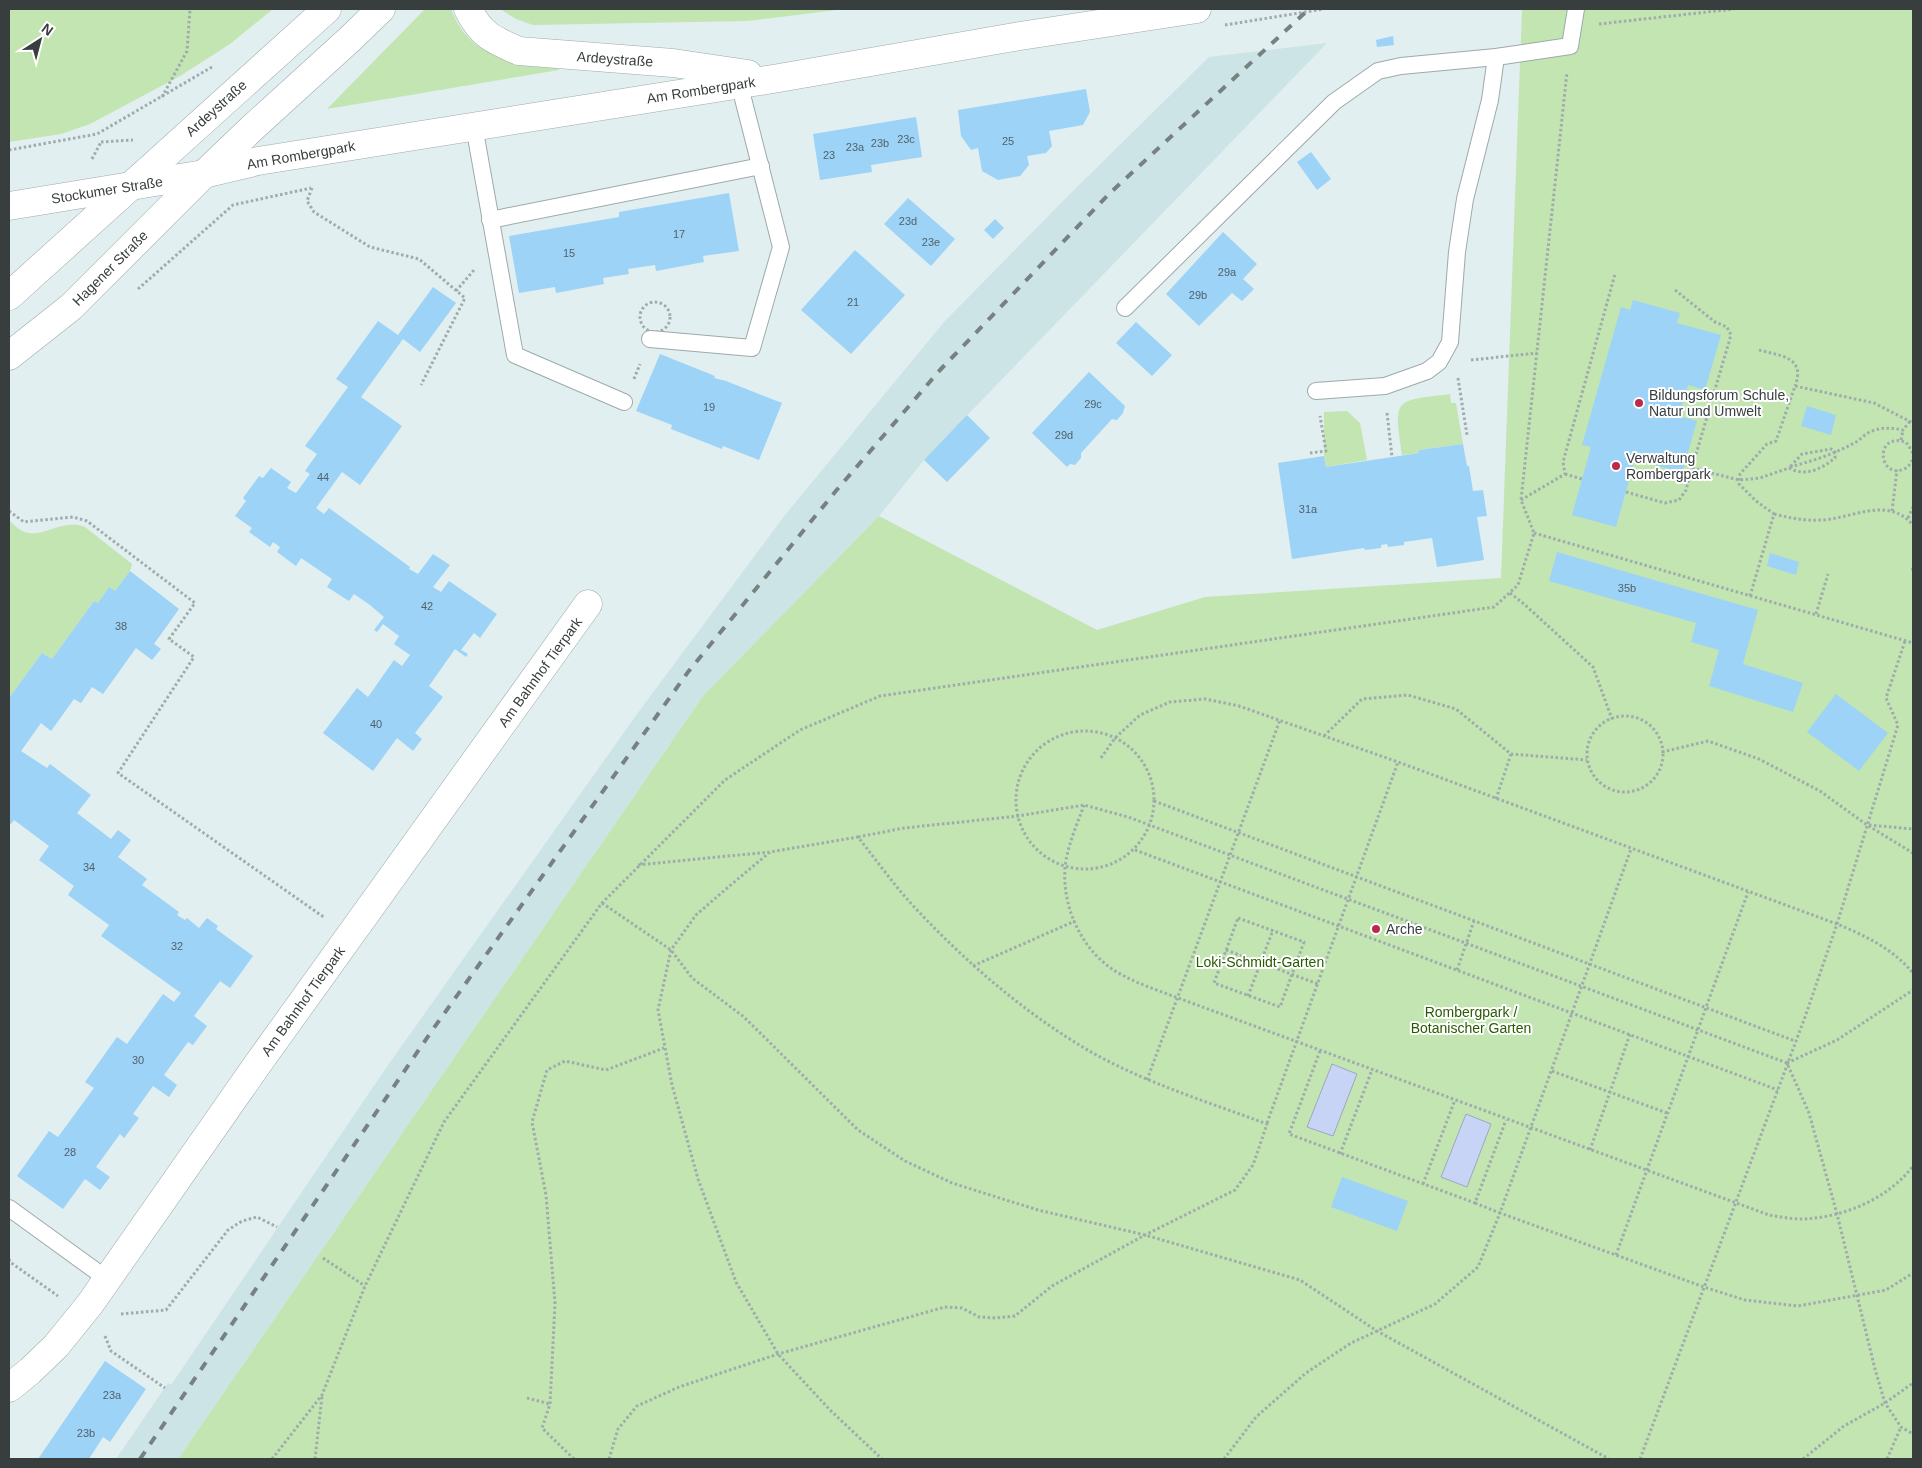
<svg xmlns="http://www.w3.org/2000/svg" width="1922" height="1468" font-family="Helvetica,sans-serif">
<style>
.built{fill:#cde4e6}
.green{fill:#c2e5b2}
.water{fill:#c8d4f6;stroke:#9da7bf}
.building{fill:#9dd3f6}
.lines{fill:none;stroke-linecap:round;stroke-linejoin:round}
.service-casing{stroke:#9daaab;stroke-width:18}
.minor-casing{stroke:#9daaab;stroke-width:29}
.secondary-casing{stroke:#9daaab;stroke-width:29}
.path{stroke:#a0abac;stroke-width:3;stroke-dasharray:2.5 2.5;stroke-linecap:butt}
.service{stroke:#fff;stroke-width:16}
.minor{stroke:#fff;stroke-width:28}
.secondary{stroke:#fff;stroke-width:28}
.rail{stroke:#788182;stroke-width:4;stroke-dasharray:9 9;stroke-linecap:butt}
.poi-dot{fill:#bb2a4c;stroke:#fff;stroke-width:2}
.labels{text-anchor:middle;stroke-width:4;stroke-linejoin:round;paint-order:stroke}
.number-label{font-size:11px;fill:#51626c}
.street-label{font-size:14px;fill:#383d3e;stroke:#fff}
.poi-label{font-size:14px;fill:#383d3e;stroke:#fff;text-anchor:start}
.park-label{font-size:14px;fill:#295a00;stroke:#fff}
</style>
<rect width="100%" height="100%" fill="#e1eff0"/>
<path class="built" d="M 1327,43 L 924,460 L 879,516 L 703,696 L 178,1459 L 116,1459 L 168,1383 L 171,1385 L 386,1068 L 637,714 L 785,515 L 944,322 L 1070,194 L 1209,57 Z"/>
<g class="green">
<path d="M 9,9 L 273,9 L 230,44 L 180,76 L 90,124 L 61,134 L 9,142 Z"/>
<path d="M 425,9 L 451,9 C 471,60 509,59 556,67 L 559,70 L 327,109 Z"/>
<path d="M 500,9 L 845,9 L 747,21 L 533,25 L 516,19 Z"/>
<path d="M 1522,9 L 1913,9 L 1913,1459 L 178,1459 L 703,696 L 879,516 L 1097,630 L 1205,597 L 1501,578 Z"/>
<path d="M 1450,394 L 1451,403 L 1456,403 L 1463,444 L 1419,450 L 1419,453 L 1402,455 C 1394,398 1393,401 1450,394 Z"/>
<path d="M 1347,411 L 1360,423 L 1367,460 L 1326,467 L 1324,456 L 1324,412 Z"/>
<path d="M 9,520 C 15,526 21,532 29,533 C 46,536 65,518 85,527 L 132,564 L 130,571 L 115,591 L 109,587 L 98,603 L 94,601 L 52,659 L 42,653 L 9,698 Z"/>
</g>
<g class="water">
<path d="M 1332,1064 L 1357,1074 L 1333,1136 L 1307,1127 Z"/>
<path d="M 1466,1114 L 1491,1124 L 1467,1187 L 1441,1177 Z"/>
</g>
<g class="building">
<path d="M 1393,36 L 1394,45 L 1377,47 L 1376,40 Z"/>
<path d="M 1086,89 L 1090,112 L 1083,125 L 1049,131 L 1052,146 L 1046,153 L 1027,156 L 1029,165 L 1020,176 L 998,180 L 982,171 L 978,148 L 971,150 L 961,136 L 958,110 Z"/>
<path d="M 916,117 L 922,157 L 871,165 L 872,172 L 820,180 L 813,134 Z"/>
<path d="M 1311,152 L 1331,179 L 1317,190 L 1297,162 Z"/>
<path d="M 729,193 L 739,251 L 703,256 L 704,262 L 656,271 L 655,265 L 628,269 L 629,274 L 603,278 L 604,284 L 556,293 L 555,287 L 519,293 L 509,236 L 619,217 L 619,212 Z"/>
<path d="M 908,198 L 955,239 L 931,266 L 884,224 Z"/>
<path d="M 995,219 L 1004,228 L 993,239 L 984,230 Z"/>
<path d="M 1223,232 L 1257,264 L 1243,279 L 1254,289 L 1242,301 L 1232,293 L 1199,326 L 1166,294 Z"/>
<path d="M 855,250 L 905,295 L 851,354 L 801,310 Z"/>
<path d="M 433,287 L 456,303 L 420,352 L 403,339 L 361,397 L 402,426 L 360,485 L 342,472 L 316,508 L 324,514 L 329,508 L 410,567 L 409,569 L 418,574 L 433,554 L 450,565 L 433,587 L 441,592 L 449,581 L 497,614 L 480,638 L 474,633 L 461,650 L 468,654 L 466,657 L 455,649 L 429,686 L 443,697 L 415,733 L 422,739 L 413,751 L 397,738 L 373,771 L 323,733 L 357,688 L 368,697 L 394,660 L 402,666 L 410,655 L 394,644 L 399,636 L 383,624 L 377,632 L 374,630 L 384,617 L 370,605 L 354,594 L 349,601 L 327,587 L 332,579 L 301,558 L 296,566 L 277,552 L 280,547 L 273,542 L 270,547 L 249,532 L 252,528 L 235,516 L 246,501 L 243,498 L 259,476 L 263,478 L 271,468 L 291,482 L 287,488 L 296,493 L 310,474 L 305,471 L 317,454 L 305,446 L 348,387 L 336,379 L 378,321 L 398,335 Z"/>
<path d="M 1633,300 L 1680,313 L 1677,323 L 1721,335 L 1705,390 L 1688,385 L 1679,416 L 1697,421 L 1682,473 L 1635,459 L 1616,527 L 1572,515 L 1591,447 L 1582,445 L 1621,307 L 1630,310 Z"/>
<path d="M 1136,322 L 1172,355 L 1152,376 L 1116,343 Z"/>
<path d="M 660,354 L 715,376 L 714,378 L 726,381 L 782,403 L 759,460 L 723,446 L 722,449 L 671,429 L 672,425 L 636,411 Z"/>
<path d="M 1089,372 L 1125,406 L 1123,413 L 1117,420 L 1112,419 L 1081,453 L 1081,458 L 1075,465 L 1070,464 L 1067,467 L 1032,433 Z"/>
<path d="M 1807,406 L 1836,415 L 1831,435 L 1801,426 Z"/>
<path d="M 967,415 L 990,438 L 947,482 L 924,460 Z"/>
<path d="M 1463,444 L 1467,466 L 1469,466 L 1473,491 L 1483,490 L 1487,516 L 1477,517 L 1484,560 L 1437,567 L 1432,538 L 1404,542 L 1404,545 L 1388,547 L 1387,544 L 1381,545 L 1381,548 L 1365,550 L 1364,548 L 1292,559 L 1278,463 L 1324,456 L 1326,467 L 1419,453 L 1419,450 Z"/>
<path d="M 1557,552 L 1758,610 L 1743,664 L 1803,683 L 1793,712 L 1709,686 L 1719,650 L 1691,642 L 1696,623 L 1549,581 Z"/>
<path d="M 1770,553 L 1799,562 L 1796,575 L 1767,566 Z"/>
<path d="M 130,571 L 179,609 L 154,644 L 161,649 L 152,660 L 136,648 L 103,694 L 92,687 L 81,703 L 74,699 L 51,731 L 41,723 L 21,751 L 47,768 L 50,764 L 91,795 L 77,813 L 111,839 L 118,830 L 131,840 L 118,857 L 147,879 L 142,885 L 179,912 L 177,915 L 185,920 L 187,918 L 199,928 L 207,918 L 218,926 L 216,929 L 253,956 L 230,988 L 220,981 L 194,1016 L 207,1026 L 193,1045 L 188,1042 L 164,1075 L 177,1085 L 169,1097 L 153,1086 L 133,1114 L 139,1118 L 124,1138 L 120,1134 L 96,1167 L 110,1177 L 100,1190 L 85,1179 L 63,1209 L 17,1176 L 49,1131 L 58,1137 L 94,1088 L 85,1082 L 117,1037 L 127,1044 L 163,994 L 174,1002 L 181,993 L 101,936 L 109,925 L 68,895 L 74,886 L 39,860 L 49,846 L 14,820 L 11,824 L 9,823 L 9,698 L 42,653 L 52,659 L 94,601 L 98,603 L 109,587 L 115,591 Z"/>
<path d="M 1836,694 L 1888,733 L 1859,771 L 1807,732 Z"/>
<path d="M 1342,1177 L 1408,1201 L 1397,1231 L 1331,1207 Z"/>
<path d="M 105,1361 L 146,1389 L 110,1442 L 103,1437 L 89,1459 L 38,1459 Z"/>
</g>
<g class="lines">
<defs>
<g id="service">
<path d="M 474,126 L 515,355 L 624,402"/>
<path d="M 490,220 L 761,166"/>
<path d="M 1125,308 L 1334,102 L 1378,71 L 1401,66 L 1496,57 L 1570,46 L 1576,9"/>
<path d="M 650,339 L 752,348 L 781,247 L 739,83"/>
<path d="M 1316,391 L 1385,386 L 1427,371 L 1439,362 L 1450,342 L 1457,252 L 1465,199 L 1490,100 L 1496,57"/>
<path d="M 9,1208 L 107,1279"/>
</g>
<path id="minor" d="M 9,1388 L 30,1371 L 56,1346 L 90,1304 L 257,1065 L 588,604"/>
<g id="secondary">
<path d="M 468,9 C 481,35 493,40 519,51 L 673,63 L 748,74"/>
<path d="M 9,206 L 204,174 L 258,161 L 779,78 L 1020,36 L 1197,9"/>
<path d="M 9,296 L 327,9"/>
<path d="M 9,356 L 71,307 L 204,174 L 250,130 L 350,39 L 381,9"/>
</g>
</defs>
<use href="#service" class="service-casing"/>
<use href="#minor" class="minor-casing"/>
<use href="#secondary" class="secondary-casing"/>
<g class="path">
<path d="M 1599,24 L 1734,9"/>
<path d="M 1225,25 L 1324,9"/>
<path d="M 162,97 L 187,51 L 190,9"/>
<path d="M 101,142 L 133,140"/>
<path d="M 9,150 L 97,134 L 212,67"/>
<path d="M 92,159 L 101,142"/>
<path d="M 312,188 L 307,201 L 314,212 L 370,247 L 419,259 L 465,298 L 421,385"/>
<path d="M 138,289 L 233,205 L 311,188"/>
<path d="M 1675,290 L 1715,322 L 1727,327 L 1731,335 L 1692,468"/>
<path d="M 456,291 L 474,270"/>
<circle cx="655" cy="317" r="15"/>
<path d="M 1759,350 C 1781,356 1806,357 1795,386"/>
<path d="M 1471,360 L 1537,353"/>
<path d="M 1458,378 L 1467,435"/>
<path d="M 634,379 L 640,364"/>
<path d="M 1387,413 L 1392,457"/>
<path d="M 1901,440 L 1903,430"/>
<path d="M 1310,453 L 1326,451 L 1320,416"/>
<path d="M 1913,453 L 1906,442 C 1873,432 1879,480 1904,469 C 1909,467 1912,462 1913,457"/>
<path d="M 1790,467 C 1812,461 1835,454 1856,442 C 1861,439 1866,433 1872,431 C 1882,427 1893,428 1903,430 L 1910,421"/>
<path d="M 1565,474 L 1582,479"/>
<path d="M 1626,492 L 1665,503 L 1679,500 L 1686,490 L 1692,468 L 1739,480 L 1760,478 L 1789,468 C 1806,477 1821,469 1835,458 L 1835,452 L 1831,449 L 1802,454 L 1789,468"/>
<path d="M 1521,500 L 1565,474 L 1563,462 L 1615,274"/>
<path d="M 9,511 L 24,522 L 73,517 L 87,521 L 195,603 L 169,639 L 194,657 L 118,773 L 325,918"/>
<path d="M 1892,511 L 1897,470"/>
<path d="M 1774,514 C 1790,518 1804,521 1821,520 C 1852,519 1887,495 1913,525"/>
<path d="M 1908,518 L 1913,507"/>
<path d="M 1534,533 L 1913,643"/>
<path d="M 1913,568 L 1912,571 L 1913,572"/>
<path d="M 1510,593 L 1524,604 L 1593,667 L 1612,719"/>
<path d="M 1750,596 L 1774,514 L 1756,501 L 1739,484 L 1740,474 L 1767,444 L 1776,441 L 1795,386 L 1874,403 L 1913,423"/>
<path d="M 1816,614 L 1828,574"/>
<circle cx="1625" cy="754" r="38"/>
<circle cx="1085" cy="800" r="69"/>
<path d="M 1324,736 L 1362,699 L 1408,695 L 1456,709 L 1511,754 L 1587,760"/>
<path d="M 1662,752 L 1708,741 L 1759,759 L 1820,791 L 1867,825 L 1913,853"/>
<path d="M 1101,758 L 1115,738 L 1140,715 L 1170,702 L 1205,699 L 1239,706 L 1398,762 L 1837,924 C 1866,936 1893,949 1913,973"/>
<path d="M 1496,799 L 1511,754"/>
<path d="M 1154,801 L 1795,1041"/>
<path d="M 1084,805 C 1077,825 1067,846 1065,868 C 1062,911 1085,957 1124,976 C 1141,985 1160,991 1178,998 L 1769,1215 C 1780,1217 1792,1219 1804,1219 C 1844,1217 1888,1199 1913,1166"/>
<path d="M 1869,825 L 1913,829"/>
<path d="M 858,837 L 904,828 L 1018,816 L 1084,805 L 1128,817 L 1787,1063 L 1809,1113 L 1837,1214 L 1875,1369 L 1885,1403 L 1901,1427 L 1913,1434"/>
<path d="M 1135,850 L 1778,1090"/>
<path d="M 638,865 L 769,852"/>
<path d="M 602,903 L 671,950 L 692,978 L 744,1017 L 858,1130 L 905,1161 L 952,1183 L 1038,1210 L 1145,1235 L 1300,1280 L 1377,1331 L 1609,1459"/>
<path d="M 1238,918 L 1304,942 L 1280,1007 L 1214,983 Z"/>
<path d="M 1226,950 L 1318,984"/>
<path d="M 973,966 L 1075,921"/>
<path d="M 1457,970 L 1474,921"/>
<path d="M 1248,996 L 1273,930"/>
<path d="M 1320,1051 L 1289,1134 L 1475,1203 L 1506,1120"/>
<path d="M 1787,1063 L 1837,1040 L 1913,990"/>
<path d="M 1552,1071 L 1667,1113"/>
<path d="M 1147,1080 L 1280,720"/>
<path d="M 1267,1123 L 1398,762"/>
<path d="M 1590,1150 L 1630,1034"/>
<path d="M 1340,1154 L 1372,1070"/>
<path d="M 1423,1184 L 1455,1100"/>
<path d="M 1475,1203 L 1500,1213 L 1631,849"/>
<path d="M 1616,1255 L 1748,892"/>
<path d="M 323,1258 L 365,1286"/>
<path d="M 9,1259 L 10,1262 L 58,1296"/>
<path d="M 121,1314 L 166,1310 L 228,1230 L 242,1221 L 257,1217 L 277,1227"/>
<path d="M 105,1336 L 111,1351 L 165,1388"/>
<path d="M 527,1398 L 550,1404"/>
<path d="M 272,1459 L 322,1395 L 365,1286 L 444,1122 L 602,903 L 725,780 L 800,730 L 880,696 L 1494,607 L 1518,585 L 1534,533 L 1521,500 L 1567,72"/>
<path d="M 315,1459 L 322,1396"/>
<path d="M 574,1459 L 542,1428 L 550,1404 L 555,1303 L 546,1195 L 532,1122 L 547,1070 L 565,1061 L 606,1070 L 664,1048"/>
<path d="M 609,1459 L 618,1429 L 637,1406 L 679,1387 L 778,1354 L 945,1307 L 962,1308 L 979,1317 L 996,1318 L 1015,1316 L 1052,1286 L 1145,1235 L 1235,1190 L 1253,1165 L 1267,1124 C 1208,1102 1146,1083 1091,1052 C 1026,1014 969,965 918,911 C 896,888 877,861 858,837 L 770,852 L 726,889 L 696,915 L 671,950 L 658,1010 L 672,1085 L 698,1179 L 736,1282 L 778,1354 L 830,1410 L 882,1459"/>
<path d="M 1224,1459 L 1256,1417 L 1306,1373 L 1351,1343 L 1435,1304 L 1478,1267 L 1500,1213 L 1704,1287 L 1745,1300 L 1798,1306 L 1886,1290 L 1913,1273"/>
<path d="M 1640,1459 L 1805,1017 L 1837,924 L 1898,725 L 1886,698 L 1905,641"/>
<path d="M 1803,1459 L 1844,1426 L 1885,1403 L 1913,1383"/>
<path d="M 1887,1459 L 1901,1427"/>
</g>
<use href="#service" class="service"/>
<use href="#minor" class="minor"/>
<use href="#secondary" class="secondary"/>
<path class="rail" d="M 140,1459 L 431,1032 L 688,672 L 835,492 L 940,370 L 1110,193 L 1309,9"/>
</g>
<g class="poi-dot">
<circle cx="1639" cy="403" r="5"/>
<circle cx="1616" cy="466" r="5"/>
<circle cx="1376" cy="929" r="5"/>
</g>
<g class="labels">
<g class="number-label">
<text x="906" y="143">23c</text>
<text x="1008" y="145">25</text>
<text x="880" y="147">23b</text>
<text x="855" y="151">23a</text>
<text x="829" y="159">23</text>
<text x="908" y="225">23d</text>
<text x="679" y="238">17</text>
<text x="931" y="246">23e</text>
<text x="569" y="257">15</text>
<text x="1227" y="276">29a</text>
<text x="1198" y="299">29b</text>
<text x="853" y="306">21</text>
<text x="1093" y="408">29c</text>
<text x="709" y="411">19</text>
<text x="1064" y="439">29d</text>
<text x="323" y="481">44</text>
<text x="1308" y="513">31a</text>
<text x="1627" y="592">35b</text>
<text x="427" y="610">42</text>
<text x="121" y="630">38</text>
<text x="376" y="728">40</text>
<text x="89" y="871">34</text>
<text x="177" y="950">32</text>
<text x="138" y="1064">30</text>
<text x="70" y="1156">28</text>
<text x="112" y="1399">23a</text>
<text x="86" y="1437">23b</text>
</g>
<g class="street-label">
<text transform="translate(615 59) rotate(4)" y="5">Ardeystraße</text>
<text transform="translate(701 90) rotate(-9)" y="5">Am Rombergpark</text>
<text transform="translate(216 108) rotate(-42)" y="5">Ardeystraße</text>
<text transform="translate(301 155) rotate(-10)" y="5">Am Rombergpark</text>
<text transform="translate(107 190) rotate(-9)" y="5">Stockumer Straße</text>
<text transform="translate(110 268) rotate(-45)" y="5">Hagener Straße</text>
<text transform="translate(540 672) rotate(-54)" y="5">Am Bahnhof Tierpark</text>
<text transform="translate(303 1001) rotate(-54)" y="5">Am Bahnhof Tierpark</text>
</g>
<g class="poi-label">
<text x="1649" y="400">Bildungsforum Schule,<tspan x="1649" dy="16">Natur und Umwelt</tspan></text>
<text x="1626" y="463">Verwaltung<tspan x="1626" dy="16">Rombergpark</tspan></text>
<text x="1386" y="934">Arche</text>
</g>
<g class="park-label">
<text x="1260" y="967">Loki-Schmidt-Garten</text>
<text x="1471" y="1017">Rombergpark /<tspan x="1471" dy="16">Botanischer Garten</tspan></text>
</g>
</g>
<rect width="1922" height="1468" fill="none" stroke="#383d3e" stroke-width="20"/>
<g transform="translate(40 40) rotate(36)" stroke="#ffffff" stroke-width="4" paint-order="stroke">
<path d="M0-4L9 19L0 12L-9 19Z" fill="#383d3e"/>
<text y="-8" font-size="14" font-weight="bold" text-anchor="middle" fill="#383d3e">N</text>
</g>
</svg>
